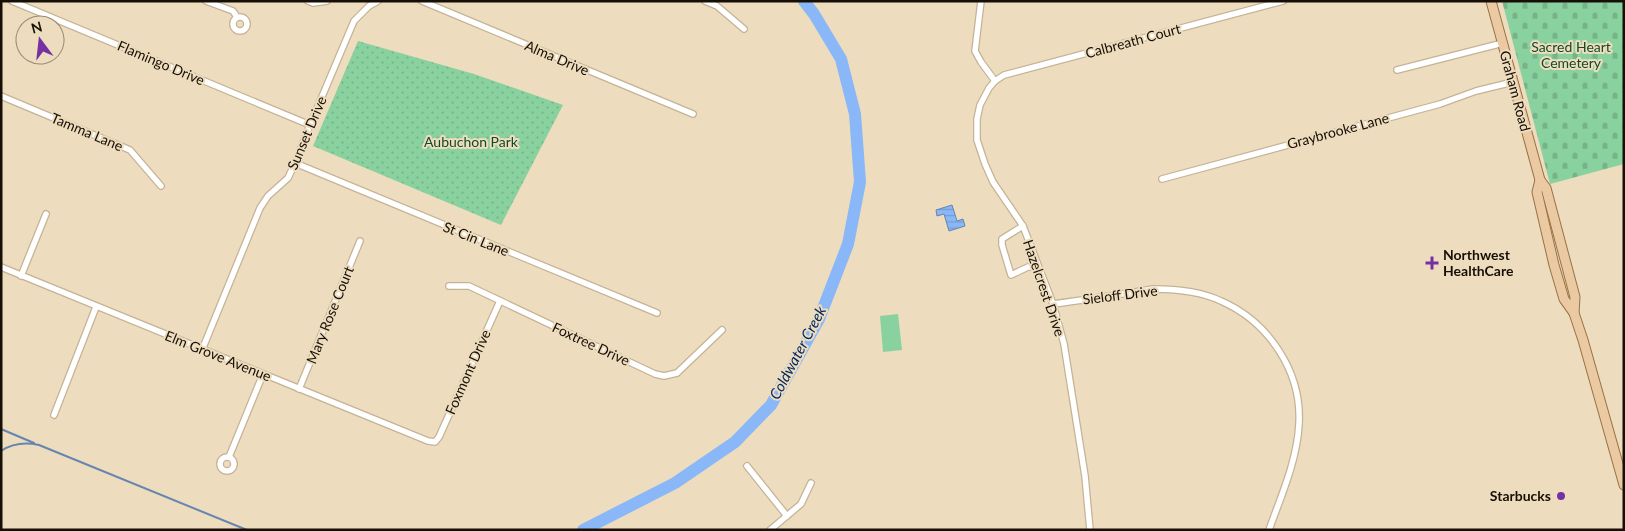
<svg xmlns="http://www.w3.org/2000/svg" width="1625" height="531" font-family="Lato,sans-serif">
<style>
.grass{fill:url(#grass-dots)}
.cemetery{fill:url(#cemetery-stones)}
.garden{fill:#89d29f}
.water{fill:url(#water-rules);stroke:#6685af}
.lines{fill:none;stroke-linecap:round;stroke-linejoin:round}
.stream{stroke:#6685af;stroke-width:2}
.river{stroke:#89b7f8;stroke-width:12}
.street-casing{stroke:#c5b396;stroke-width:8}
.primary-casing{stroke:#977244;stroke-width:11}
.street{stroke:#fff;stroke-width:5.5}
.primary{stroke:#ebcaa3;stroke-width:9}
.poi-dot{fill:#7630a4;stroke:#eedcbe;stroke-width:2}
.labels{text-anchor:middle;stroke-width:4;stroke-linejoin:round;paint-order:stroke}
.street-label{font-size:14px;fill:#160f05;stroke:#eedcbe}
.park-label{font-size:14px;fill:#114a28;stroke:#eedcbe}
.poi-label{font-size:14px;font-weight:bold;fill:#160f05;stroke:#eedcbe;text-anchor:start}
.water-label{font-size:15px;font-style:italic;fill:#002961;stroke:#eedcbe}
</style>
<defs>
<pattern id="grass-dots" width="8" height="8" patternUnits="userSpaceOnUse" patternTransform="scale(1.25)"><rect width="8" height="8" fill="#89d29f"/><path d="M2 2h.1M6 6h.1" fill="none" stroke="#76b387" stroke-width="1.8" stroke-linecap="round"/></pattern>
<pattern id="cemetery-stones" width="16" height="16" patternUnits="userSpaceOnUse" patternTransform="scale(1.25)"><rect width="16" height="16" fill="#89d29f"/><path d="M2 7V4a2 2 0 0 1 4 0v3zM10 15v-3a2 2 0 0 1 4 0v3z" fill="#76b387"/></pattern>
<pattern id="water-rules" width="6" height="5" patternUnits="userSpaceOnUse" patternTransform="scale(1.25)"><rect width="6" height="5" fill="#89b7f8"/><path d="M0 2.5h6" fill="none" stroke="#769cd3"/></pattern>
</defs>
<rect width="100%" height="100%" fill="#eedcbe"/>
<path class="grass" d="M 358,41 L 474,74 L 563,105 L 501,225 L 313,146 Z"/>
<path class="cemetery" d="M 1502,1 L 1624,1 L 1624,164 L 1550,184 Z"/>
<path class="garden" d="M 898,314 L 902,350 L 883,352 L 880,316 Z"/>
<path class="water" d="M 952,205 L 957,221 L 963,219 L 965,226 L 949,231 L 944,214 L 937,216 L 936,210 Z"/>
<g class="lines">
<g class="stream">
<path d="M 1,429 L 34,443"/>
<path d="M 1,451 C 13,443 25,442 39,445 L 247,530"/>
</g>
<path class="river" d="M 583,530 L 675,483 L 735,442 L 771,405 L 819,319 L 848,244 L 860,182 L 855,114 L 841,59 L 814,14 L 804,1"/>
<defs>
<g id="street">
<path d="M 12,1 L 310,125"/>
<path d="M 206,1 L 233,11 L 237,17"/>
<path d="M 308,1 L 313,3 L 327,1"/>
<path d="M 422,1 L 693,114"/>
<path d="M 705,1 L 717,6 L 744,29"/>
<path d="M 981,1 L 975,51 L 981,62 L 995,81"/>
<circle cx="240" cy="24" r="7"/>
<path d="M 1397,70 L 1503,43"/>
<path d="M 1,96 L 130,150 L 161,186"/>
<path d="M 295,163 L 657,313"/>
<path d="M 1162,179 L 1440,104 L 1476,91 L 1513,82"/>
<path d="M 1023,226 L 1002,239 L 1002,245 L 1011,275 L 1028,267 L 1038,267"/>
<path d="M 1,267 L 428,441 L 435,442 L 439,437 L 500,301"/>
<path d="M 21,276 L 46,214"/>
<path d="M 449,286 L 469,286 L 655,374 L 664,376 L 677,373 L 722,330"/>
<path d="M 1053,304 C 1076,301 1098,298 1121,294 C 1132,293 1143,290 1154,289 C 1176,289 1202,292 1221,301 C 1269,322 1302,372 1299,424 C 1297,461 1281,496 1269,530"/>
<path d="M 202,350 L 260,208 L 268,196 L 288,178 L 295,163 L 310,125 L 354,21 L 369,6 L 378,1"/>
<path d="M 299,389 L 360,241"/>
<path d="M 54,415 L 96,307"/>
<circle cx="227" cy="464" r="7"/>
<path d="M 229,457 L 263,374"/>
<path d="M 747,466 L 787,516"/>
<path d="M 770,530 L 801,504 L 811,483"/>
<path d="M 1090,530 L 1085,476 L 1064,344 L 1053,304 L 1023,226 L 993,182 L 985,164 L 977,140 L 977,119 L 980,105 L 989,88 L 995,81 L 1004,75 L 1283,1"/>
</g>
<g id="primary">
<path d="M 1491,1 L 1540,180 L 1546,188 L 1575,297 L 1574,313"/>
<path d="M 1540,180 L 1537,192 L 1554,265 L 1564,299 L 1574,313 L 1583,340 L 1624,485"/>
</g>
</defs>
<use href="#street" class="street-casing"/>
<use href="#primary" class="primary-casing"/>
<use href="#street" class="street"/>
<use href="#primary" class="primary"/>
</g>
<g class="poi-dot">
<path d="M1429.5 255.5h5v5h5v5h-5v5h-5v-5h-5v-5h5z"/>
<circle cx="1561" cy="496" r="5"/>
</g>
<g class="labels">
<g class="street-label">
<text transform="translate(1133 41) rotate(-15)" y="5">Calbreath Court</text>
<text transform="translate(557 58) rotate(23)" y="5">Alma Drive</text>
<text transform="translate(161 63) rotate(23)" y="5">Flamingo Drive</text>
<text transform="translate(1515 91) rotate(75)" y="5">Graham Road</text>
<text transform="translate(1338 131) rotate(-15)" y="5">Graybrooke Lane</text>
<text transform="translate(87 132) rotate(23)" y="5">Tamma Lane</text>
<text transform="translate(307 133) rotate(-67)" y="5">Sunset Drive</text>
<text transform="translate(476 239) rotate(22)" y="5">St Cin Lane</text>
<text transform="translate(1044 288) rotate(71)" y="5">Hazelcrest Drive</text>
<text transform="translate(1120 295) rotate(-7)" y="5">Sieloff Drive</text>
<text transform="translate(330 315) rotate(-68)" y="5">Mary Rose Court</text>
<text transform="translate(591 344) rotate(25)" y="5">Foxtree Drive</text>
<text transform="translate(218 356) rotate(22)" y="5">Elm Grove Avenue</text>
<text transform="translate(468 372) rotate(-66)" y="5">Foxmont Drive</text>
</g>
<g class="park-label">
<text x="1571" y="52">Sacred Heart<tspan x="1571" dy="16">Cemetery</tspan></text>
<text x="471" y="147">Aubuchon Park</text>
</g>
<g class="poi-label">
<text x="1443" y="260">Northwest<tspan x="1443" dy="16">HealthCare</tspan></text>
<text x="1551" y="501" text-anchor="end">Starbucks</text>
</g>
<g class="water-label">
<text transform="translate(798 353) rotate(-62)" y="5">Coldwater Creek</text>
</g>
</g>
<rect width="1625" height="531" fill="none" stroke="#160f05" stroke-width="5"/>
<g transform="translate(40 40) rotate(345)"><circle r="24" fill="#eedcbe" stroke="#988a74"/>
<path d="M0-4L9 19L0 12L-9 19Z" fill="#7630a4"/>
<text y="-8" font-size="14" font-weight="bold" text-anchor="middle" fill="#160f05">N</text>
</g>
</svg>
